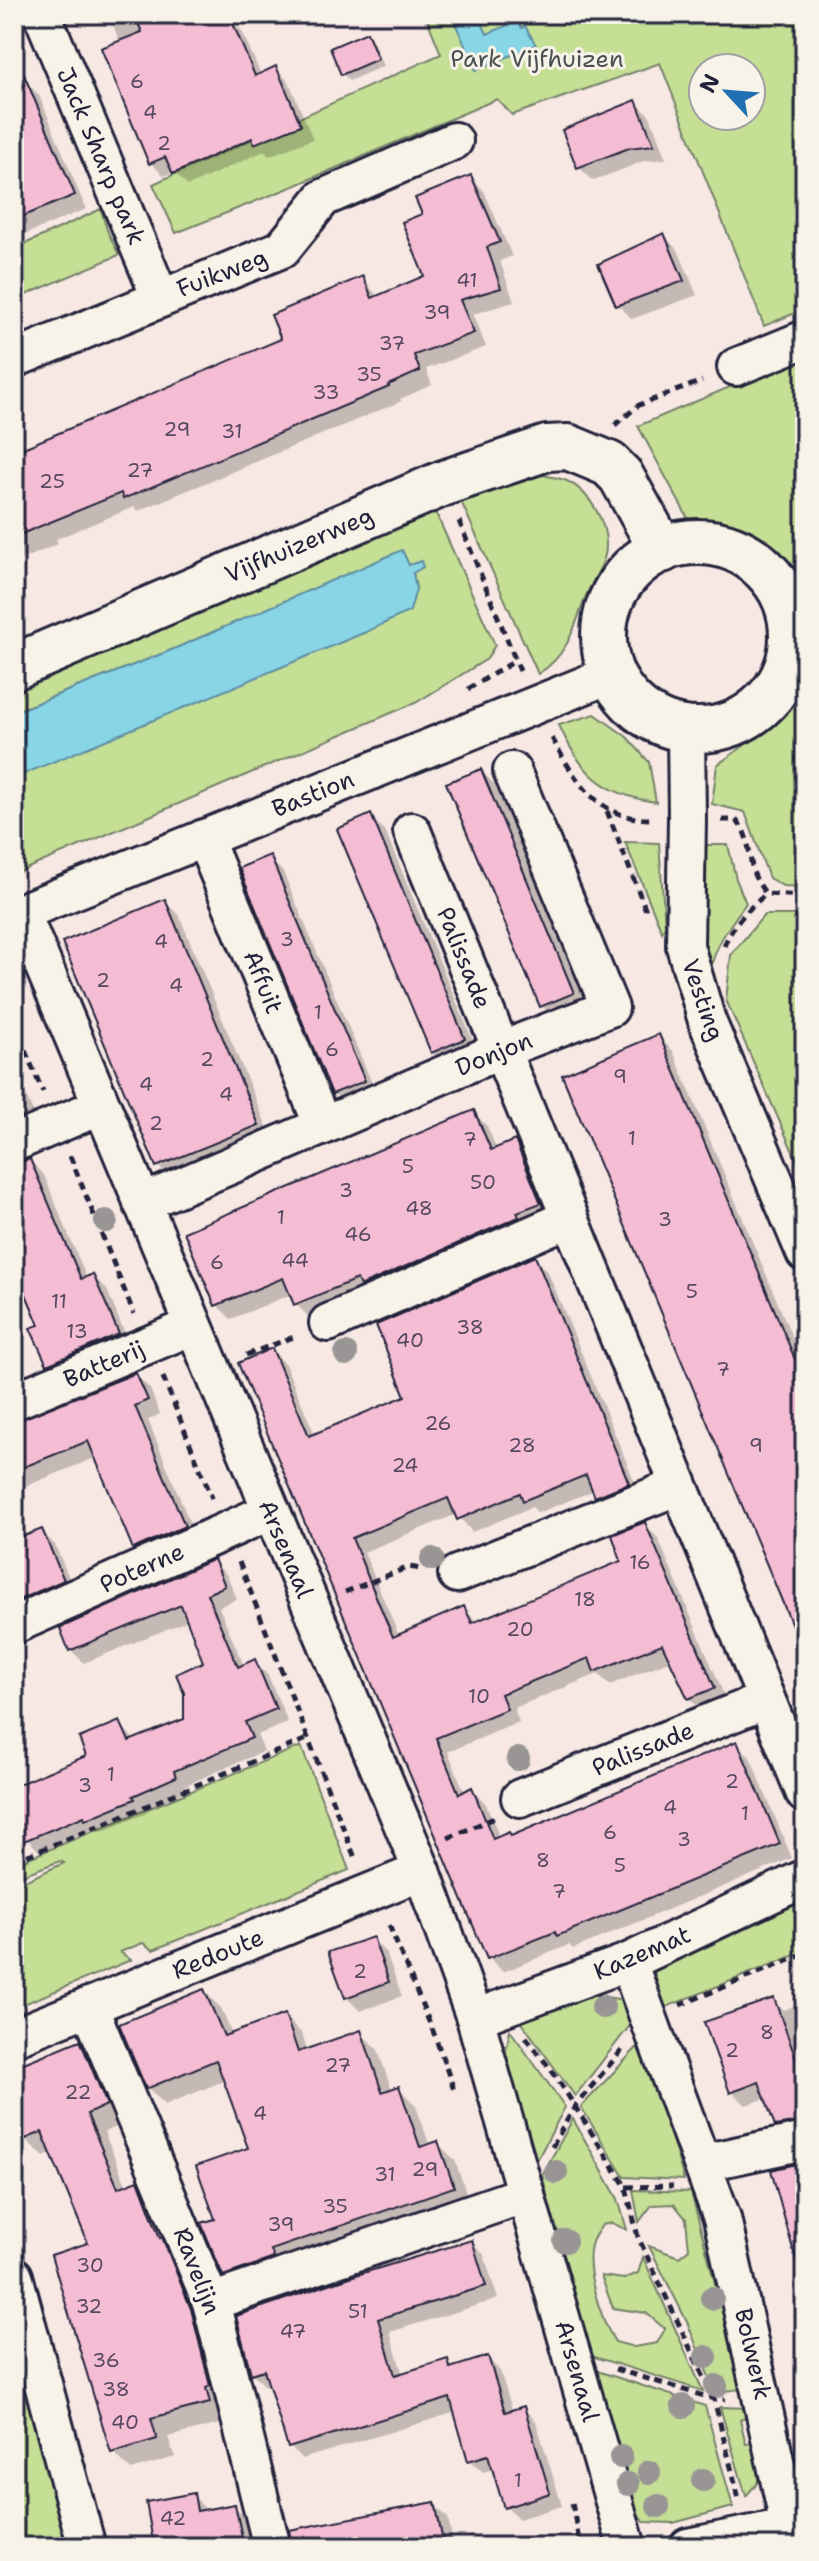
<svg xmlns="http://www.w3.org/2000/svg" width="819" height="2561" font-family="'Shantell Sans',sans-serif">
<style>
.green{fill:#c5df95;stroke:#748068;stroke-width:2;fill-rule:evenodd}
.water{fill:#88d5e6;stroke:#5f8da2;stroke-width:2}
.shadow{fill:#0003}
.building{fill:#f5bdd4;stroke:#22223b;stroke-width:2}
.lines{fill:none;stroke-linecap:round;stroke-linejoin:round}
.minor-casing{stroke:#22223b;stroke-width:42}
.tertiary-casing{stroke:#22223b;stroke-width:50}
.path{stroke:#22223b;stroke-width:5;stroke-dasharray:8 6;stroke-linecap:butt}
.minor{stroke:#f7f3e8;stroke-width:36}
.tertiary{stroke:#f7f3e8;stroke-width:44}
.tree{fill:#989594}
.labels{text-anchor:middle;stroke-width:6;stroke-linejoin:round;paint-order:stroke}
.number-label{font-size:20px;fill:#574961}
.park-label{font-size:24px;fill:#4b5152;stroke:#f7f3e8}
.street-label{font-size:24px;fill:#22223b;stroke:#f7f3e8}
</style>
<rect width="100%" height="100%" fill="#f7e8e4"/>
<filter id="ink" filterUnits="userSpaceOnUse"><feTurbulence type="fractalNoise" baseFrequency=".0125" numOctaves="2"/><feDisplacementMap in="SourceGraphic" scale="16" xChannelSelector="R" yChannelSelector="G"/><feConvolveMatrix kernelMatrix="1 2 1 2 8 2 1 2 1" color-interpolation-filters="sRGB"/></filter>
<g filter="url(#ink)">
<g class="green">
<path d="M 425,14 L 451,14 L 477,70 L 490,64 L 468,14 L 805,14 L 805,309 L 764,326 L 660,63 L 512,115 L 497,99 L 294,186 L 176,233 L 153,184 L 441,54 ZM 703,68 L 751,68 L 751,116 L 703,116 Z"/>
<path d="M 101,209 L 107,230 L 119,255 L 14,300 L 14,249 Z"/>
<path d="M 805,355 L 805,392 L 799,397 L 805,419 L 805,561 L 791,567 C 755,536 740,519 690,522 L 638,426 Z"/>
<path d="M 543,475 C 551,477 560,478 567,481 C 590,492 607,522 606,547 C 606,564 591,582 585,598 C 574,629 567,656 538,674 L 460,499 L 514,478 Z"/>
<path d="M 435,511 L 495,645 L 487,659 L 417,702 L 14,874 L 14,777 L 416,589 L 413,573 L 402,551 L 169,651 L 14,712 L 14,685 Z"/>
<path d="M 805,678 L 805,887 L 783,886 L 769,878 L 745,812 L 712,804 L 717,765 C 751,741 787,718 805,678 Z"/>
<path d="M 595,714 L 627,737 L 649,762 L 656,802 C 603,795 580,772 559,725 Z"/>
<path d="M 625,842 L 659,843 L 665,926 L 662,932 Z"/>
<path d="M 706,845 L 728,845 L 736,879 L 746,903 C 725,932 712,948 708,985 L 697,950 L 699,896 Z"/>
<path d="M 764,915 L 805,915 L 805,1179 L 726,1000 L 731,955 Z"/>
<path d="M 301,1746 L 349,1870 L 153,1950 L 143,1943 L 120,1952 L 131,1960 L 14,2008 L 14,1886 L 64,1863 L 60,1861 L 14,1878 L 14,1864 Z"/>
<path d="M 805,1899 L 805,1951 L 664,2008 L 652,1964 Z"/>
<path d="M 572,1991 L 629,2001 L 635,2019 L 575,2096 L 520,2020 Z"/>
<path d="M 510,2030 L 565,2107 L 536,2162 L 502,2070 Z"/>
<path d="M 643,2041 L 684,2180 L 624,2177 L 581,2107 Z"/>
<path d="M 573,2119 L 618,2199 L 627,2230 L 612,2223 L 602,2225 C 599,2230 594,2236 592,2242 C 583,2268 601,2319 615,2342 L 634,2347 L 657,2343 L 665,2329 L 646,2313 L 613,2308 L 601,2276 L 624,2279 L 638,2273 L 643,2257 L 703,2391 L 588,2355 L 542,2175 Z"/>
<path d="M 633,2190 L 691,2192 L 743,2389 L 715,2392 L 687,2322 L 649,2246 L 679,2257 L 689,2249 L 686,2219 L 674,2204 L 652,2205 L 639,2222 Z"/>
<path d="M 14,2347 L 48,2461 L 67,2547 L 14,2547 Z"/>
<path d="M 591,2369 L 705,2406 L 733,2507 L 673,2523 L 644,2522 L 623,2492 Z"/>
<path d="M 720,2407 L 749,2408 L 751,2416 L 740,2420 L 746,2444 L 757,2442 L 758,2482 L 746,2496 Z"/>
</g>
<g class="water">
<path d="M 451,14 L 478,14 L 487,34 L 518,21 L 522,28 L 525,26 L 536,45 L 476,70 Z"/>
<path d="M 402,550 L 409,565 L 421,561 L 423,567 L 413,573 L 416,589 L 410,611 L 366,632 L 14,778 L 14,712 L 169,651 Z"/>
</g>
<g class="shadow">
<path d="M 109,14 L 179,14 L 229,18 L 242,31 L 261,75 L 276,68 L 289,82 L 313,139 L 269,156 L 264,151 L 188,186 L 174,172 L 164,176 L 151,163 L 120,43 Z"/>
<path d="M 366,34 L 373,41 L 383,66 L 349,81 L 343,74 Z"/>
<path d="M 14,61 L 26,82 L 39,95 L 86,209 L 14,239 Z"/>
<path d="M 636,102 L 650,116 L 666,159 L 644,161 L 593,181 L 579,167 L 565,131 Z"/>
<path d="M 471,177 L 484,191 L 512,256 L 500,261 L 514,302 L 473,314 L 486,347 L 426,369 L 432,385 L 400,399 L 402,401 L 138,511 L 134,507 L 56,539 L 58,544 L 14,563 L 14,453 L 283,340 L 362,278 L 378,297 L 427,277 L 425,215 Z"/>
<path d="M 664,236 L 678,250 L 697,295 L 632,319 L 618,305 Z"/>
<path d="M 481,771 L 495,785 L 587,1007 L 556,1020 L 542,1006 Z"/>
<path d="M 371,817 L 385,831 L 478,1053 L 446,1066 L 432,1052 Z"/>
<path d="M 269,858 L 283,872 L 377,1095 L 348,1107 L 334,1093 Z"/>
<path d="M 165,902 L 179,915 L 272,1139 L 172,1180 L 158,1166 L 65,943 Z"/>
<path d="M 659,1037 L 673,1051 L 805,1368 L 805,1653 Z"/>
<path d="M 14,1067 L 40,1129 L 14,1142 Z"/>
<path d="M 473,1112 L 487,1126 L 497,1150 L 515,1142 L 529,1156 L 553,1217 L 310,1318 L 296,1304 L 292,1294 L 231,1319 L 217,1305 L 186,1233 Z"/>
<path d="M 30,1161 L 44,1175 L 87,1279 L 93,1276 L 107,1290 L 131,1349 L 62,1377 L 48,1363 L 42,1326 L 14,1261 L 14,1165 Z"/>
<path d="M 534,1258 L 548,1272 L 641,1497 L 611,1509 L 595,1490 L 538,1513 L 532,1507 L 472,1532 L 457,1514 L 364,1552 L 399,1636 L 464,1609 L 478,1623 L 624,1562 L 645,1524 L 658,1538 L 727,1702 L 703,1712 L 689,1698 L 671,1660 L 610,1685 L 598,1674 L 514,1708 L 519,1722 L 448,1752 L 465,1793 L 472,1790 L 486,1804 L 500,1838 L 512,1838 L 737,1744 L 750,1757 L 792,1858 L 573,1949 L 569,1945 L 503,1972 L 489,1958 L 272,1350 L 285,1364 L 315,1435 L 408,1397 Z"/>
<path d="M 136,1375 L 150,1389 L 160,1414 L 148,1420 L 197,1540 L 149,1562 L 135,1548 L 97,1457 L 14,1491 L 14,1422 Z"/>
<path d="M 41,1531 L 55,1545 L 76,1594 L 14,1621 L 14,1542 Z"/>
<path d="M 213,1562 L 227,1575 L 237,1599 L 219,1607 L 244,1666 L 254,1662 L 268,1675 L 288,1723 L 257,1735 L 264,1751 L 186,1785 L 188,1790 L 145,1810 L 147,1813 L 101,1832 L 97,1829 L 40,1852 L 27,1839 L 14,1808 L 14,1791 L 89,1756 L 120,1723 L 135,1741 L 186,1720 L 206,1663 L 189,1620 L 84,1663 L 71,1650 Z"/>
<path d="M 14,1701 L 25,1726 L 14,1730 Z"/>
<path d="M 372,1939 L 386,1953 L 402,1996 L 360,2011 L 346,1997 Z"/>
<path d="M 204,1991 L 221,2008 L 232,2035 L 285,2016 L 302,2034 L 308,2051 L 360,2032 L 378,2050 L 392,2091 L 399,2088 L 416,2106 L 430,2146 L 437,2143 L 455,2160 L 470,2204 L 242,2292 L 225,2275 L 217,2220 L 250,2149 L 226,2080 L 165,2105 L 148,2088 Z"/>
<path d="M 773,2000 L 783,2010 L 805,2002 L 805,2136 L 791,2139 L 777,2125 L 767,2098 L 746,2105 L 732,2092 Z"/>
<path d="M 80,2043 L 98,2061 L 124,2124 L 104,2132 L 127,2187 L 138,2182 L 156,2201 L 209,2329 L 228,2422 L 168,2437 L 175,2457 L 131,2470 L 113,2452 L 91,2245 L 53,2153 L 44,2157 L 25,2139 L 14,2112 L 14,2070 Z"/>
<path d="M 805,2164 L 805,2286 L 773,2171 Z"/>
<path d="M 472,2242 L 484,2255 L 498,2299 L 390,2332 L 403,2375 L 447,2361 L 455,2369 L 488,2358 L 500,2371 L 513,2412 L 523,2408 L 536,2421 L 562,2506 L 519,2519 L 506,2507 L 494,2469 L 483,2472 L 470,2460 L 456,2412 L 302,2459 L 290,2447 L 271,2384 L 265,2386 L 252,2373 Z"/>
<path d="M 805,2311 L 805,2365 L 793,2314 Z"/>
<path d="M 193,2495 L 207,2511 L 234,2506 L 247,2519 L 253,2547 L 157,2547 Z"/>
<path d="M 434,2504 L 448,2518 L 454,2547 L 294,2547 Z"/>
</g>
<g class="building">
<path d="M 134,14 L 229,14 L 255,76 L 276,66 L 301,125 L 254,144 L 252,138 L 173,174 L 165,157 L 149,164 L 101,48 L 142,32 Z"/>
<path d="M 367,32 L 378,59 L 341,75 L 330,48 Z"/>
<path d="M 14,51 L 75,195 L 14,220 Z"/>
<path d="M 636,100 L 654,145 L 629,148 L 577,168 L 562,130 Z"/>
<path d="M 471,175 L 500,242 L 487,247 L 501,288 L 460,300 L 474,333 L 414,355 L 420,371 L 388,385 L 389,387 L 123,499 L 121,493 L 14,537 L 14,452 L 281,339 L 271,315 L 363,276 L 372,298 L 424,276 L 402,222 L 422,214 L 415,198 Z"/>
<path d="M 664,233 L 684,281 L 616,306 L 598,264 Z"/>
<path d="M 481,769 L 574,993 L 540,1007 L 446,783 Z"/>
<path d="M 371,814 L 465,1039 L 431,1053 L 337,829 Z"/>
<path d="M 270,855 L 365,1081 L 332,1094 L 239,868 Z"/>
<path d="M 165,899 L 259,1125 L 156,1167 L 62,942 Z"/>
<path d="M 659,1034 L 805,1383 L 805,1656 L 562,1075 Z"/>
<path d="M 474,1110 L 491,1150 L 515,1140 L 541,1203 L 517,1212 L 519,1217 L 360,1286 L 357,1279 L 294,1305 L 283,1278 L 215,1306 L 184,1232 Z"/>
<path d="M 30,1159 L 81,1279 L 93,1274 L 119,1334 L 47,1365 L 30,1328 L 39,1325 L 14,1266 L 14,1164 Z"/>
<path d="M 535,1256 L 629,1483 L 595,1497 L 586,1475 L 523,1501 L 520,1493 L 457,1520 L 448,1498 L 352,1538 L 375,1594 L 393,1637 L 464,1606 L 472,1623 L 621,1561 L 612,1535 L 645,1522 L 715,1688 L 688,1699 L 662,1644 L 594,1672 L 589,1658 L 501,1694 L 507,1709 L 436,1738 L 459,1794 L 472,1787 L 493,1839 L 509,1832 L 511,1836 L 737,1741 L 780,1844 L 557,1936 L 555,1932 L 487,1959 L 238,1363 L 272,1348 L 309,1436 L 405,1396 L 376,1325 Z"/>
<path d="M 136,1373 L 148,1400 L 135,1406 L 185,1526 L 133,1549 L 88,1441 L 14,1471 L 14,1422 Z"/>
<path d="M 42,1529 L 64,1580 L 14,1602 L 14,1540 Z"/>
<path d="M 214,1559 L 225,1586 L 207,1594 L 238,1667 L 255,1659 L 276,1709 L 245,1722 L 252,1738 L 174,1771 L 176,1777 L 133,1796 L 135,1799 L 85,1820 L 84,1816 L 14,1845 L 14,1786 L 86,1756 L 79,1738 L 120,1721 L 129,1741 L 184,1719 L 184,1693 L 176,1674 L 203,1662 L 181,1605 L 69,1651 L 60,1628 Z"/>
<path d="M 373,1937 L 389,1982 L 345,1998 L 328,1952 Z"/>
<path d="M 204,1989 L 224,2036 L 285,2014 L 298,2052 L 361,2030 L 382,2092 L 399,2086 L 420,2147 L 438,2141 L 454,2187 L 271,2250 L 274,2258 L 223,2276 L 201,2223 L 215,2219 L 196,2166 L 248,2148 L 216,2060 L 146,2089 L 119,2024 Z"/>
<path d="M 774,1998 L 805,2084 L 805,2121 L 775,2126 L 759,2082 L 730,2093 L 704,2022 Z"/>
<path d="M 80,2040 L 107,2105 L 87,2114 L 118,2188 L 138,2180 L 160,2238 L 162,2237 L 191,2309 L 210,2386 L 206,2388 L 210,2403 L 151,2418 L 157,2439 L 111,2453 L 51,2255 L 88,2243 L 42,2132 L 23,2140 L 14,2117 L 14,2067 Z"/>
<path d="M 805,2162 L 805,2259 L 796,2260 L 771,2170 Z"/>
<path d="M 472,2240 L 486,2286 L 378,2319 L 395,2375 L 448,2359 L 450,2368 L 488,2356 L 505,2412 L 524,2406 L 550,2493 L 504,2508 L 488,2455 L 468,2461 L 450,2398 L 288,2448 L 264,2370 L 251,2374 L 236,2316 L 353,2276 Z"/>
<path d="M 194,2493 L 197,2511 L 235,2504 L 244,2547 L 154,2547 L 146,2502 Z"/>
<path d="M 435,2502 L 444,2547 L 292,2547 L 289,2530 Z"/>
</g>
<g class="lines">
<defs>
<g id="minor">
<path d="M 42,14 L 160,297"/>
<path d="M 14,359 L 282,249 L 323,198 L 454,141"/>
<path d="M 736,367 L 805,339"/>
<path d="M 686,730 L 687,819 L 685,946 L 707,1021 L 805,1253"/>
<path d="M 412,831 L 805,1794"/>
<path d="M 204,838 L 323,1126"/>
<path d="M 21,912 L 422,1871 L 475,2018 L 627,2547"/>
<path d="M 14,915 L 612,674"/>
<path d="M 14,1143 L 101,1106"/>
<path d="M 142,1203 L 501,1050 L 610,1008 L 512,771"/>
<path d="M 328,1323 L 570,1218"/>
<path d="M 14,1401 L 193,1326"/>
<path d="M 457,1574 L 679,1486"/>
<path d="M 14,1625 L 271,1511"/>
<path d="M 520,1798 L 766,1700"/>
<path d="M 628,1962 L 722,2218 L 794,2547"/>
<path d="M 89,2006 L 211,2302 L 272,2547"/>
<path d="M 475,2018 L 628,1962 L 805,1878"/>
<path d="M 14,2037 L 422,1871"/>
<path d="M 702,2163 L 805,2141"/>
<path d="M 14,2276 L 87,2547"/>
<path d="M 211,2302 L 526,2194"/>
<path d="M 688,2547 L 792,2526"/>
</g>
<g id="tertiary">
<circle cx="698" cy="636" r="94"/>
<path d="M 14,667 L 444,483 L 547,448 L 568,447 L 609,464 L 621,476 L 662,550"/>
</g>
</defs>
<use href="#minor" class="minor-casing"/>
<use href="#tertiary" class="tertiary-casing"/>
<g class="path">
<path d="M 615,425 L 639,405 L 702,381"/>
<path d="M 459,521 L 520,671"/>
<path d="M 468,689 L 515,661"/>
<path d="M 552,738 C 575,780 598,820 652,819"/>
<path d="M 607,811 L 647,913"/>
<path d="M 722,820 L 736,820 C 750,835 748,852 753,871 C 755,879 761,887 766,894 L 805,896"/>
<path d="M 724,946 C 733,924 748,909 766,894"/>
<path d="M 14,1025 L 43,1092"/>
<path d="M 70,1156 L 134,1314"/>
<path d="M 246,1355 L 296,1336"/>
<path d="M 163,1377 L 212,1498"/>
<path d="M 239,1562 L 355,1858"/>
<path d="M 345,1592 L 409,1567 L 422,1569"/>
<path d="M 448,1838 L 494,1818"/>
<path d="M 14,1861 L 307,1739"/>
<path d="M 389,1925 L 435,2036 L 454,2090"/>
<path d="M 680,2005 L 805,1954"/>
<path d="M 526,2037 L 555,2075 L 626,2187 L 638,2237 L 714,2399 L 739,2499"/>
<path d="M 552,2147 L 575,2106 L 623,2049"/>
<path d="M 626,2187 L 673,2186"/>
<path d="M 615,2369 L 714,2399 L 725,2399"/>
<path d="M 572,2503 L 580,2546"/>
</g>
<use href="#minor" class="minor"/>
<use href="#tertiary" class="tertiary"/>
</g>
<g class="tree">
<circle cx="106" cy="1221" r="12"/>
<circle cx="346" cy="1354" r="12"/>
<circle cx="432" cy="1559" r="12"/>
<circle cx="518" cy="1759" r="12"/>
<circle cx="603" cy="2007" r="12"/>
<circle cx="556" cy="2172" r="12"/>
<circle cx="565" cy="2241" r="12"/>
<circle cx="712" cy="2298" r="12"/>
<circle cx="706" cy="2357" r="12"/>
<circle cx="716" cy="2386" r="12"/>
<circle cx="683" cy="2406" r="12"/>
<circle cx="621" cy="2457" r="12"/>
<circle cx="649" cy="2472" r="12"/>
<circle cx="703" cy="2480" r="12"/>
<circle cx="628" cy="2484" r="12"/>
<circle cx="658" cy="2506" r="12"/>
</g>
</g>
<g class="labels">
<g class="number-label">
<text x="137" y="88">6</text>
<text x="150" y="119">4</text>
<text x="164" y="150">2</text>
<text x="467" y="287">41</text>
<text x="437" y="319">39</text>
<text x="392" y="350">37</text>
<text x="369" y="381">35</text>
<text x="326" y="399">33</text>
<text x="177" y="436">29</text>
<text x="232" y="438">31</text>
<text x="140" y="477">27</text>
<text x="52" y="488">25</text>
<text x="287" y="946">3</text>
<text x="161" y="948">4</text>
<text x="103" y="987">2</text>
<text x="176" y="992">4</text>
<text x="318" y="1019">1</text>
<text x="332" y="1056">6</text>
<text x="207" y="1066">2</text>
<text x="620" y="1083">9</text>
<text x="146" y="1091">4</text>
<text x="226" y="1101">4</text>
<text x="156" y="1130">2</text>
<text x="632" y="1145">1</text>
<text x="470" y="1146">7</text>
<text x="408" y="1173">5</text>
<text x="483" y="1189">50</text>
<text x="346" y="1197">3</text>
<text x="419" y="1215">48</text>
<text x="281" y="1224">1</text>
<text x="665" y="1226">3</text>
<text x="358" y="1241">46</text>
<text x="295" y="1267">44</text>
<text x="217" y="1269">6</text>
<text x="692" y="1298">5</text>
<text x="59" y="1308">11</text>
<text x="470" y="1334">38</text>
<text x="77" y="1338">13</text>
<text x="410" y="1347">40</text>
<text x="723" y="1376">7</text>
<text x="438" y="1430">26</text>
<text x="522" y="1452">28</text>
<text x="756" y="1452">9</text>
<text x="405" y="1472">24</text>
<text x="640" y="1569">16</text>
<text x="585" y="1606">18</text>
<text x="520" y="1636">20</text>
<text x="479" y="1703">10</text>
<text x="111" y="1781">1</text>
<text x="732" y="1788">2</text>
<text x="85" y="1792">3</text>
<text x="670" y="1814">4</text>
<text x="745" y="1820">1</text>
<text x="610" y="1839">6</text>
<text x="684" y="1846">3</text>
<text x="543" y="1867">8</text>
<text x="620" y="1872">5</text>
<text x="559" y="1898">7</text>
<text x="360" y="1978">2</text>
<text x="767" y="2039">8</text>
<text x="732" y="2057">2</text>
<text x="338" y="2072">27</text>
<text x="78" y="2099">22</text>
<text x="260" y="2120">4</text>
<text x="425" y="2176">29</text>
<text x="385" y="2181">31</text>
<text x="335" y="2213">35</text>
<text x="281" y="2231">39</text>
<text x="90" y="2272">30</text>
<text x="89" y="2313">32</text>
<text x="358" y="2318">51</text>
<text x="293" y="2338">47</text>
<text x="106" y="2367">36</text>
<text x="116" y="2396">38</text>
<text x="125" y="2429">40</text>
<text x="518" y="2487">1</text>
<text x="173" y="2525">42</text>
</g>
<g class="park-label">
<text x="537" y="67">Park Vijfhuizen</text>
</g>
<g class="street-label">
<text transform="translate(101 156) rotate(67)" y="8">Jack Sharp park</text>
<text transform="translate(222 273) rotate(-21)" y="8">Fuikweg</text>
<text transform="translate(299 545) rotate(-23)" y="8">Vijfhuizerweg</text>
<text transform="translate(313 794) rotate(-22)" y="8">Bastion</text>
<text transform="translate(464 958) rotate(68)" y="8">Palissade</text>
<text transform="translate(263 982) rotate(68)" y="8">Affuit</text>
<text transform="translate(703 1000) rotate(71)" y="8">Vesting</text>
<text transform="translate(494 1054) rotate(-22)" y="8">Donjon</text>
<text transform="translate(104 1364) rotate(-23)" y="8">Batterij</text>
<text transform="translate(286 1549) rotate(67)" y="8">Arsenaal</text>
<text transform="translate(142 1568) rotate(-24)" y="8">Poterne</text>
<text transform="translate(643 1749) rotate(-22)" y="8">Palissade</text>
<text transform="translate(642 1953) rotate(-23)" y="8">Kazemat</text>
<text transform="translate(218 1954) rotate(-22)" y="8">Redoute</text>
<text transform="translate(197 2271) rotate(69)" y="8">Ravelijn</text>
<text transform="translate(753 2354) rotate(77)" y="8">Bolwerk</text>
<text transform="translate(577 2371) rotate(74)" y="8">Arsenaal</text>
</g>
</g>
<rect width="819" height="2561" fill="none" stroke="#f7f3e8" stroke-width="48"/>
<rect x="24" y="24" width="771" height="2513" fill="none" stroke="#22223b" stroke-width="3" filter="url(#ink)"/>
<g transform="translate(727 92) rotate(296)"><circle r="38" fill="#f7f3e8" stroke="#a29fa3" stroke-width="2"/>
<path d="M0-6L14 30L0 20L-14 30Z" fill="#1f6fb2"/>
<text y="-12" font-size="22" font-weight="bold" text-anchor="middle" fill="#22223b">N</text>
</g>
</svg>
